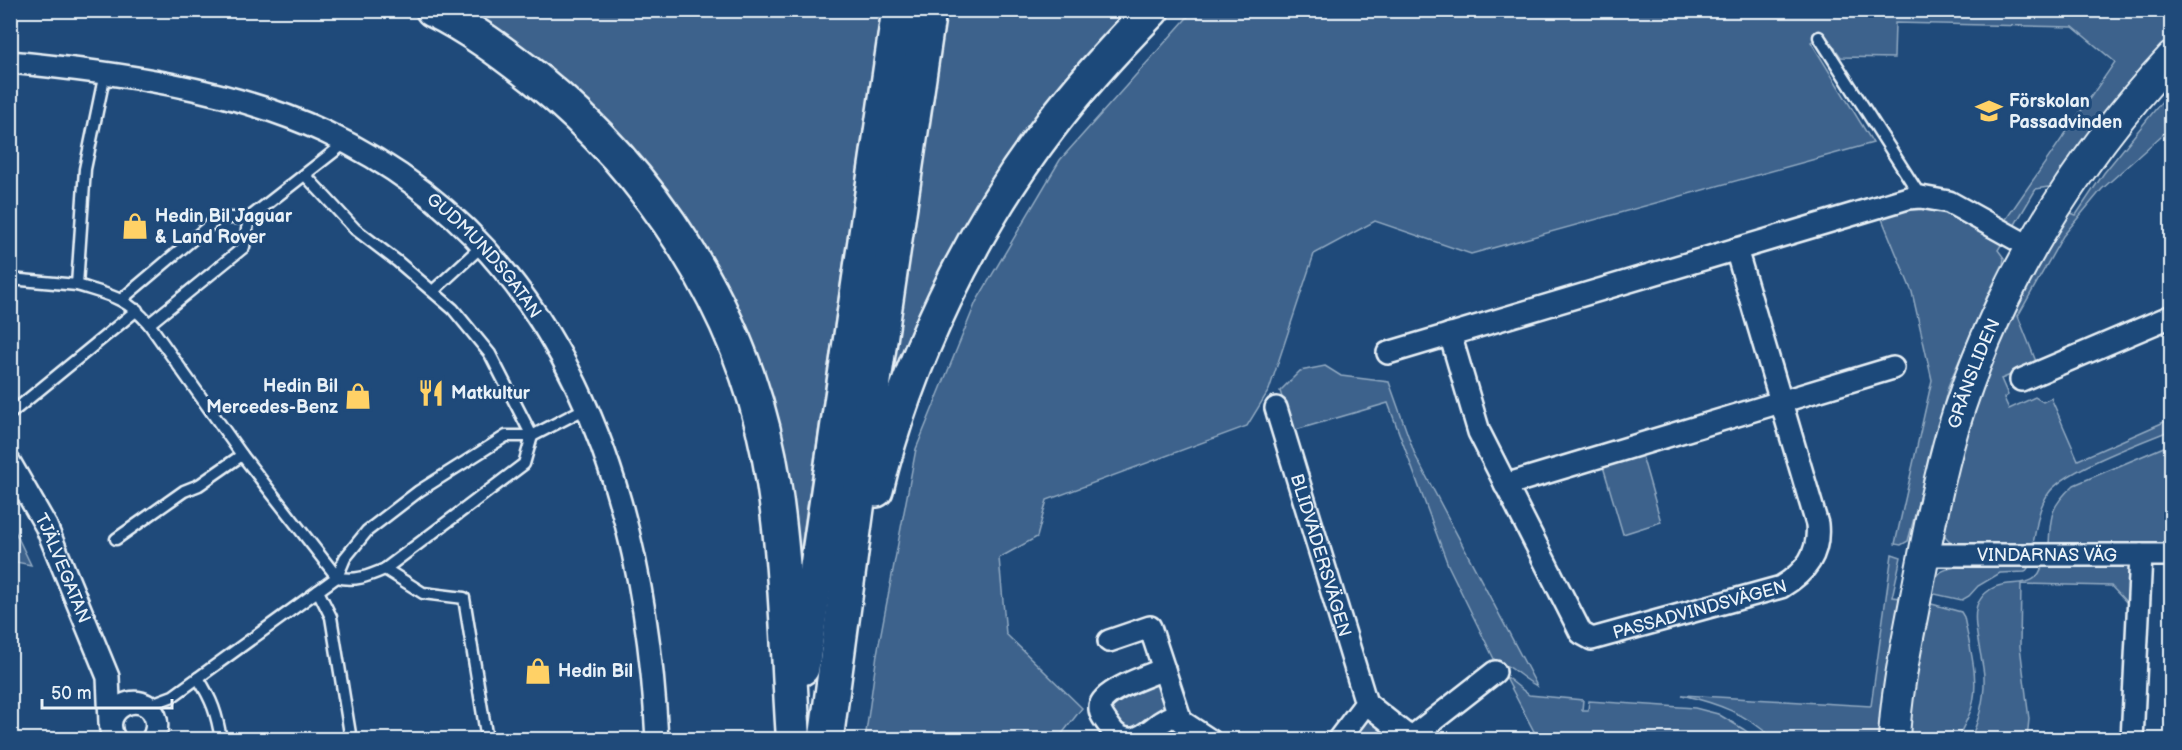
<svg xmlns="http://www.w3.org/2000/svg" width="2182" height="750" font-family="'Balsamiq Sans',sans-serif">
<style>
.green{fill:#3c628c;stroke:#92aac2;stroke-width:1.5}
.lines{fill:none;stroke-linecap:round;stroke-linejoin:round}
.lane-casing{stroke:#e8f1f8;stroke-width:15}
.street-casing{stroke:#e8f1f8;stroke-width:26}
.secondary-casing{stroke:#e8f1f8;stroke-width:34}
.highway-casing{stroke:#e8f1f8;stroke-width:38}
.lane{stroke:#1f4a7a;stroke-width:10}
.street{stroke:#1f4a7a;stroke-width:21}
.secondary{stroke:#1f4a7a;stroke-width:30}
.highway{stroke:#1f4a7a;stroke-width:33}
.labels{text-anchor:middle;stroke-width:6;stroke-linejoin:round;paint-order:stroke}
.poi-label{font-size:18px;font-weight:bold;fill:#e8f1f8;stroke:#1f4a7a;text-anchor:start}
.street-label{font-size:18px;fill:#e8f1f8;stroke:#1f4a7a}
</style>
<rect width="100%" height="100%" fill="#1f4a7a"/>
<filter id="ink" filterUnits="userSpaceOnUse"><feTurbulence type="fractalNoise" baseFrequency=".0167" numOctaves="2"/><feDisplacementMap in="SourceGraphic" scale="12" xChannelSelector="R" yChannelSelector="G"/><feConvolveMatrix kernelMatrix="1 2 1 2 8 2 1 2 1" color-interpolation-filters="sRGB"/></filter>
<g filter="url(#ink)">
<g class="green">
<path d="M 463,11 L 881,11 L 800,554 L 792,554 L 763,384 L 608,124 L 530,53 Z"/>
<path d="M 945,11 L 1133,11 L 899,380 L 891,377 Z"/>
<path d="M 1193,11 L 2171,11 L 2171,42 L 2156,58 L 2055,190 L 2048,187 L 2036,189 L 2013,228 L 2004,222 L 2115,62 L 2073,27 L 1895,23 L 1894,58 L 1841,57 L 1825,34 L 1811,42 L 1873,143 L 1471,254 L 1375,221 L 1314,254 L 1269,390 L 1247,426 L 1047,500 L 1037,537 L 999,558 L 1006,634 L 1082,708 L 1058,739 L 865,740 L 877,654 L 916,449 L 976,302 L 1060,160 Z"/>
<path d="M 2171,90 L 2171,127 L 2102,189 L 2063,236 L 2018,316 L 2037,364 L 2001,379 L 2008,395 L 2004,398 L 2009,409 L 2035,397 L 2043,402 L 2051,398 L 2078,460 L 2171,419 L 2171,430 C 2143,442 2063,470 2048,494 C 2038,508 2037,526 2033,543 L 2025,546 C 2007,546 1969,549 1954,543 C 1946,540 1943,533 1940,525 L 1977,387 L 2066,211 L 2076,215 L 2104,173 Z"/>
<path d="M 1920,206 L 1952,211 L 2003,242 L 1998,250 L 2004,258 L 2003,264 L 1988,294 L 1949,384 L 1908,541 L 1901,545 L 1895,544 L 1932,380 L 1912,292 L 1880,214 Z"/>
<path d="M 1325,366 L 1341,376 L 1389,382 L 1415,455 L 1537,686 C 1519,677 1515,667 1495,661 L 1448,565 L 1388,403 L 1292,431 L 1280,391 L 1300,371 Z"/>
<path d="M 2171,444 L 2171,545 L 2049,546 C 2050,516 2051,505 2074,485 Z"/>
<path d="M 1641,452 L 1661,522 L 1623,534 L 1602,463 Z"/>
<path d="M 10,523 L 11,523 L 31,565 L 11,561 Z"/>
<path d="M 1892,554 L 1901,557 L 1892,597 L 1902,598 L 1883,739 L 1773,739 C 1748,714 1716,703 1682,695 L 1871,706 Z"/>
<path d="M 2043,563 L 2124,563 L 2130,568 L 2131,607 L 2111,586 L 2021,584 L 2020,646 L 2029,719 L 2027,739 L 1970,740 C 1979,720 1985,698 1984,676 C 1983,658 1970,619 1978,603 C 1998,567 2035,600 2043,563 Z"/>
<path d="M 2031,564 L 2025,572 L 2000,573 L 1978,586 L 1969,596 L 1962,600 L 1930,593 C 1931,585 1935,577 1941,572 C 1956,562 2012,564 2031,564 Z"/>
<path d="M 1928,603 L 1961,612 L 1964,617 C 1969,645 1981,682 1971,710 C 1967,720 1962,730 1957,739 L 1903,740 Z"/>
<path d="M 1505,676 L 1529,695 L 1583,700 L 1582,710 L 1588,710 L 1589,701 L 1695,708 L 1718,714 L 1743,729 L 1757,739 L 1538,739 Z"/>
<path d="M 1148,680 L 1160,683 L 1167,705 L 1163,714 L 1132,734 L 1109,718 L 1110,701 Z"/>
<path d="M 1367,719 C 1378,720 1387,729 1390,740 L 1345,740 L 1358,724 Z"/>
</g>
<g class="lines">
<defs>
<g id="lane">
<path d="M 1819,37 L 1921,197"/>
<path d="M 10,279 L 77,285 L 85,169 L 105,73"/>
<path d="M 77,285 C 109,295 126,297 149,324 L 244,247 L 249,218"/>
<path d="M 433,291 L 483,245"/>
<path d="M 122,299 L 218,218 L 249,218 L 345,143"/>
<path d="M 149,324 L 242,455 L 337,577 C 354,582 369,576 385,569 L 524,464 L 532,436 L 490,354 L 453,309 L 397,261 L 355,229 L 305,175"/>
<path d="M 10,414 L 137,310"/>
<path d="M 116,539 L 184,491 L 199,485 L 242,455"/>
<path d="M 385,569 L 423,593 L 464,598 L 487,740"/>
<path d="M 318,591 L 331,617 L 351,740"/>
<path d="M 198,678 C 212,700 217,714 221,740"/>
<path d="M 146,706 L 173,696 L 337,577 L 345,558 L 367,531 L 419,491 L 506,436 L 532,436 L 588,407"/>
</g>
<g id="street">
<path id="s1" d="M 10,62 C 113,72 231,88 325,132 C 564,243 645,493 657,740"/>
<path id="s2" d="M 1450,334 L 1479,432 L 1581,633 L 1592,639 L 1781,587 C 1806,572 1820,554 1817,524 L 1736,249"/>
<path d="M 1388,353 L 1908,198 L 1921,197 L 1949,202 L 2032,248"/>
<path d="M 2021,380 L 2172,316"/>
<path id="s3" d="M 1276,408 L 1366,703"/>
<path id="s4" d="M 10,463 L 46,526 L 108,677 L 110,723"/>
<path d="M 1505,485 L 1893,368"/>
<path id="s5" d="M 1924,555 L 2172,555"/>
<path d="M 1109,641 L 1150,627 L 1181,721 L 1210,740"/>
<path d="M 1164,669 C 1150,675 1103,690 1100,706 C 1099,714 1106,721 1110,727 C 1115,735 1123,740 1133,739 C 1145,737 1155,725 1165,720 C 1169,717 1174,716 1178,714"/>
<path d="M 1366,703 L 1410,738"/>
<path d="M 115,740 C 96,708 143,687 155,716 C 158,724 157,732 152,740"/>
<path d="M 1338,740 L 1366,703"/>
<path d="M 1408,740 L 1495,672"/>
<path d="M 2132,740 L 2141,555"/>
</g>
<g id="secondary">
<path id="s6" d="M 1894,740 C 1896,691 1907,644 1916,596 C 1927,540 1937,484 1953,429 C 1995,290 2074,162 2172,57"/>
</g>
<g id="highway">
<path d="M 433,10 C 470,28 503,53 535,78 C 652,173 740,307 769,456 C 786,546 787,640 793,731"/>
<path d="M 876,490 C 906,364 971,229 1050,126 C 1081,85 1116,47 1152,10"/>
<path d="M 802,668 L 899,10"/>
<path d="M 826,740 L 874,381 L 929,10"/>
</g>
</defs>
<use href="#lane" class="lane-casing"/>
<use href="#street" class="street-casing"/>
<use href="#secondary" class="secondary-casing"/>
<use href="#highway" class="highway-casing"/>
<use href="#lane" class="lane"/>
<use href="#street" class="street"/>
<use href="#secondary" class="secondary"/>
<use href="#highway" class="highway"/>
</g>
</g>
<defs>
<symbol id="school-bare" viewBox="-9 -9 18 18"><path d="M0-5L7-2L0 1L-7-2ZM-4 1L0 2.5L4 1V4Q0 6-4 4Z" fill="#ffd166" stroke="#1f4a7a" stroke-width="2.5" paint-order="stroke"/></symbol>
<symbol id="shop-bare" viewBox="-9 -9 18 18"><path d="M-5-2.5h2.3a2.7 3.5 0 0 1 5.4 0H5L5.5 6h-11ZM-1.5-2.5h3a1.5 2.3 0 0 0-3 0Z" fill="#ffd166" stroke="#1f4a7a" stroke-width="2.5" paint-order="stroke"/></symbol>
<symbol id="restaurant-bare" viewBox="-9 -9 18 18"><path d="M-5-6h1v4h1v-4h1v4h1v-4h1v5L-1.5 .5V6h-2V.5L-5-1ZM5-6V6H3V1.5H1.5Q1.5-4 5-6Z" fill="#ffd166" stroke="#1f4a7a" stroke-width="2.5" paint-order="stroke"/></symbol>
</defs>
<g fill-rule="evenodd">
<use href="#school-bare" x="1970" y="92" width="38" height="38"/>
<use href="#shop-bare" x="116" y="207" width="38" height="38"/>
<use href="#restaurant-bare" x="412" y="374" width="38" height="38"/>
<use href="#shop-bare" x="339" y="377" width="38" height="38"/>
<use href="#shop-bare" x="519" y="652" width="38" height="38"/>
</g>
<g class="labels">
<g class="poi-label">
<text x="2009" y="107">Förskolan<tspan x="2009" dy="21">Passadvinden</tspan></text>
<text x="155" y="222">Hedin Bil Jaguar<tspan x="155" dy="21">&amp; Land Rover</tspan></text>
<text x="338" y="392" text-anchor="end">Hedin Bil<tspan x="338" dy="21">Mercedes-Benz</tspan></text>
<text x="451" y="399">Matkultur</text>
<text x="558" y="677">Hedin Bil</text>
</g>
<g class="street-label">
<text dy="6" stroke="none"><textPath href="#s1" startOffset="528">GUDMUNDSGATAN</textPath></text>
<text dy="6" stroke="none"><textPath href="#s6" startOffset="376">GRÄNSLIDEN</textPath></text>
<text dy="6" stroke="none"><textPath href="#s3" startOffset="154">BLIDVÄDERSVÄGEN</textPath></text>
<text dy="6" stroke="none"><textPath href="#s5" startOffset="123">VINDARNAS VÄG</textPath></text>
<text dy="6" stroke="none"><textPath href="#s4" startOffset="118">TJÄLVEGATAN</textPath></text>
<text dy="6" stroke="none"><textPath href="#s2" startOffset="452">PASSADVINDSVÄGEN</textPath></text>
</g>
</g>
<rect width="2182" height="750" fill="none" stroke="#1f4a7a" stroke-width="36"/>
<rect x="18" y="18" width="2146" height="714" fill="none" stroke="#e8f1f8" stroke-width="2" filter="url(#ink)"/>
<path d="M42 699v9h130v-9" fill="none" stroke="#e8f1f8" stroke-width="3"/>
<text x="51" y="699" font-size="18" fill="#e8f1f8" stroke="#1f4a7a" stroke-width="4.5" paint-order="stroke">50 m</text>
</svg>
